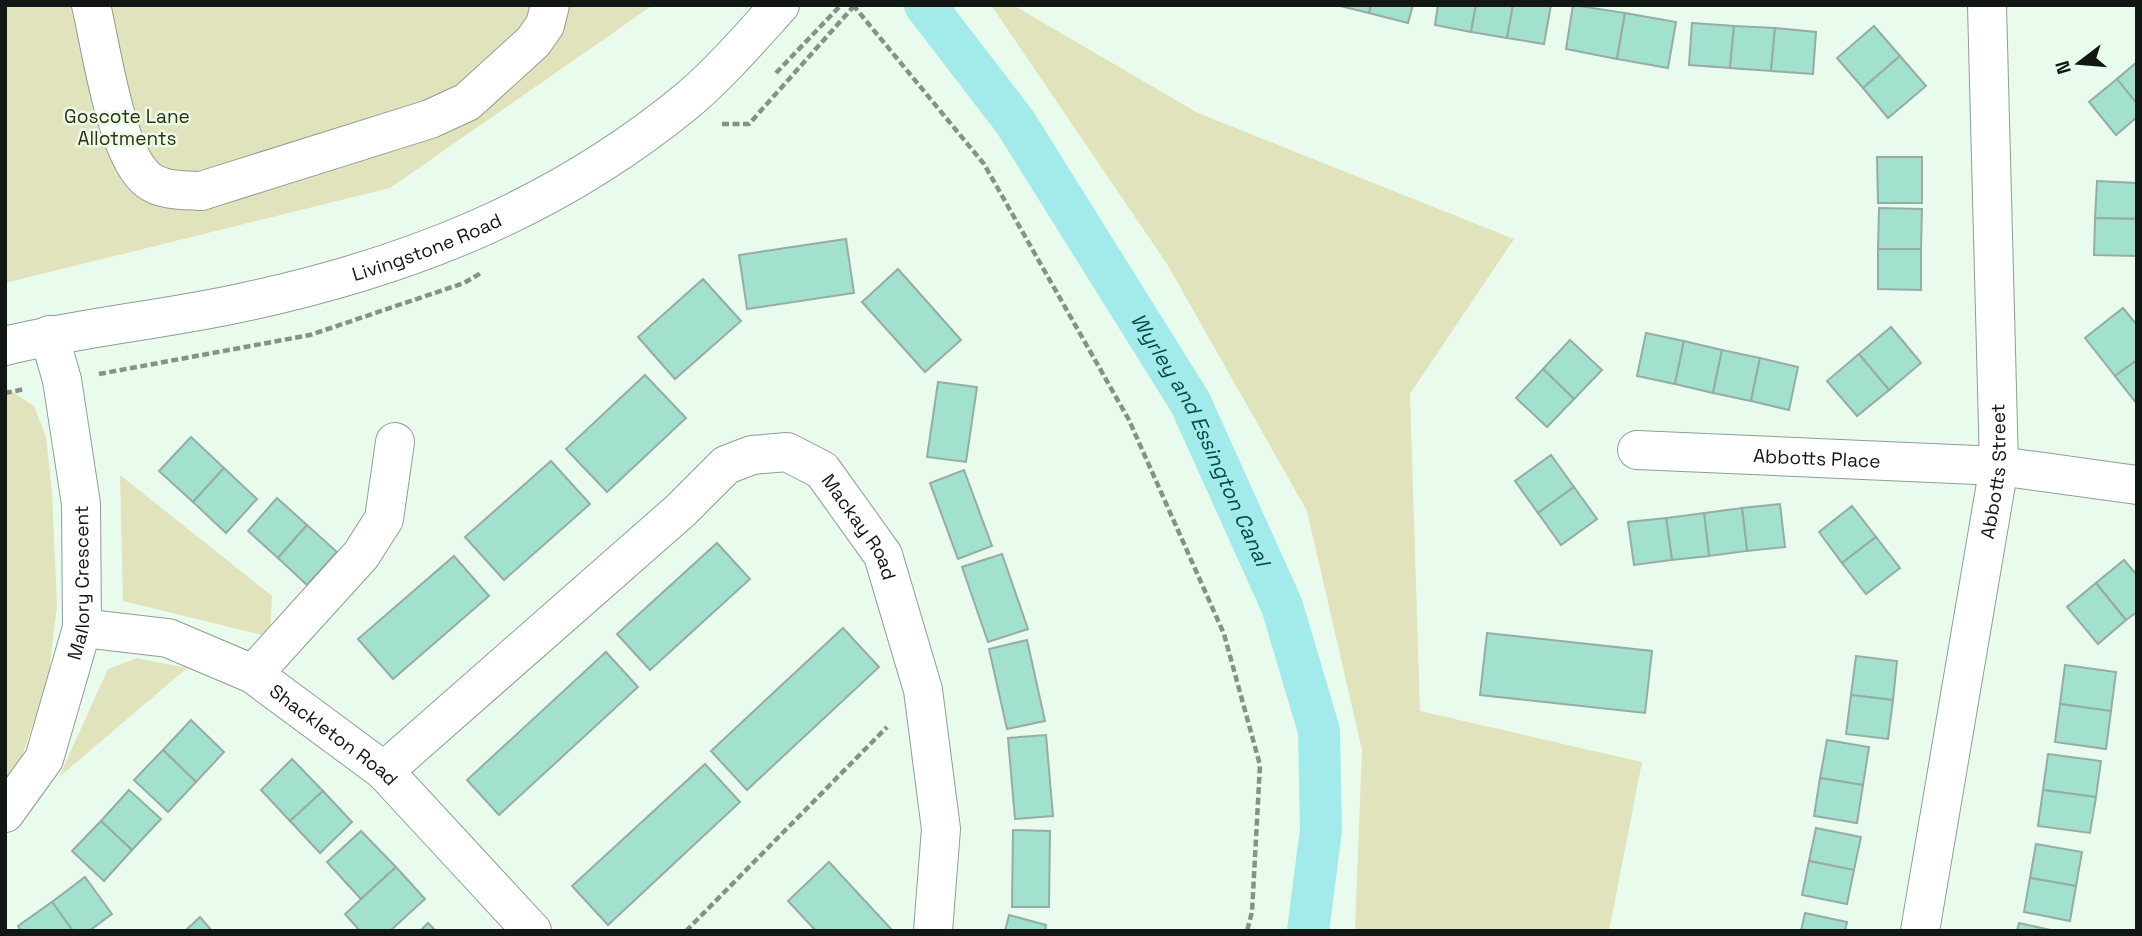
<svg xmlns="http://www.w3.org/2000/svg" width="2142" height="936" font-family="'Space Grotesk',sans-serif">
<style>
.green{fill:#e1e3bd}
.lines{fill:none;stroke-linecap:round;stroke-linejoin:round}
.canal{stroke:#a3ebea;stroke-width:42}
.building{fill:#a1e1cd;stroke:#96aca5;stroke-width:2}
.minor-casing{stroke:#8e9e92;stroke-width:40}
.path{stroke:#859288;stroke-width:4.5;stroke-dasharray:7 3.5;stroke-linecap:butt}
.minor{stroke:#fff;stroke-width:38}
.labels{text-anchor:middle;stroke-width:5;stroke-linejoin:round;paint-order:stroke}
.park-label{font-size:19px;fill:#303005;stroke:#e9fbed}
.street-label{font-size:19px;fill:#111713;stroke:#e9fbed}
.water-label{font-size:21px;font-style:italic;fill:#064949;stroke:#e9fbed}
</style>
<rect width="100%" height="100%" fill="#e9fbed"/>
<g class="green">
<path d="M 5,5 L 653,5 L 390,188 L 5,283 Z"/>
<path d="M 991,5 L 1013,5 L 1198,113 L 1514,239 L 1410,394 L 1420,711 L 1642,762 L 1609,931 L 1355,931 L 1362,750 L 1307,511 L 1167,264 Z"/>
<path d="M 5,387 L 34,406 L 46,437 L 52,492 L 57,607 L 48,680 L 16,773 L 5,786 Z"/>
<path d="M 120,475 L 272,596 L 270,637 L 123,601 Z"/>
<path d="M 137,658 L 187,668 L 59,777 L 108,669 Z"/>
</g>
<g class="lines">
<path class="canal" id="s1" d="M 925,5 L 1015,122 L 1190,402 L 1282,606 L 1319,731 L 1321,830 L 1308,931"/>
</g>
<g class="building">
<path d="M 1336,5 L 1371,5 L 1369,13 Z"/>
<path d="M 1371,5 L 1413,5 L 1408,23 L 1369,13 Z"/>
<path d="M 1438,5 L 1476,5 L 1471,32 L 1435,25 Z"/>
<path d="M 1476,5 L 1513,5 L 1507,38 L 1471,32 Z"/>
<path d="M 1513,5 L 1551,5 L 1544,44 L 1507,38 Z"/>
<path d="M 1573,5 L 1625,13 L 1617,59 L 1566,49 Z"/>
<path d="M 1625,13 L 1676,22 L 1668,68 L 1617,59 Z"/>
<path d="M 1692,23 L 1734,26 L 1730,68 L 1689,65 Z"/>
<path d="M 1734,26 L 1775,28 L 1771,71 L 1730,68 Z"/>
<path d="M 1874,26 L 1900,56 L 1863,88 L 1837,58 Z"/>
<path d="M 1775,28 L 1816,32 L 1813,74 L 1771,71 Z"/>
<path d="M 1900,56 L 1926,86 L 1888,118 L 1863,88 Z"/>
<path d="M 2137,62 L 2137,104 L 2117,79 Z"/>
<path d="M 2117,79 L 2137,104 L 2137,117 L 2116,135 L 2089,102 Z"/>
<path d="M 1877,157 L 1922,157 L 1922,203 L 1878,203 Z"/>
<path d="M 2097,181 L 2137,183 L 2137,219 L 2095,218 Z"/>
<path d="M 1879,208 L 1922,209 L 1921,249 L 1878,249 Z"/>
<path d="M 2095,218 L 2137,219 L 2136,256 L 2094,255 Z"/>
<path d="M 846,239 L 854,293 L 747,309 L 739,255 Z"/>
<path d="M 1878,249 L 1921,249 L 1921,290 L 1878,289 Z"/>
<path d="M 898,269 L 961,340 L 925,372 L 862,302 Z"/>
<path d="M 703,279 L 741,321 L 675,379 L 638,337 Z"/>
<path d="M 2123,308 L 2137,325 L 2137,360 L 2115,376 L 2085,338 Z"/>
<path d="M 1891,327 L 1921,363 L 1889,390 L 1859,354 Z"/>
<path d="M 1646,333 L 1684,341 L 1675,384 L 1637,376 Z"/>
<path d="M 1570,340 L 1602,370 L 1574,399 L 1543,369 Z"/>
<path d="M 1684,341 L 1722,350 L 1713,393 L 1675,384 Z"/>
<path d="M 1722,350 L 1760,358 L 1751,401 L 1713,393 Z"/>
<path d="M 1859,354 L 1889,390 L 1857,416 L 1827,381 Z"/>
<path d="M 1760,358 L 1798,367 L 1789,410 L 1751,401 Z"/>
<path d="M 2137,360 L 2137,404 L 2115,376 Z"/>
<path d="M 1543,369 L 1574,399 L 1547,427 L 1516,398 Z"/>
<path d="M 645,375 L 686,418 L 607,492 L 566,449 Z"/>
<path d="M 938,382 L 977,387 L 966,462 L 927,457 Z"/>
<path d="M 191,437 L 224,468 L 193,502 L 159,471 Z"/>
<path d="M 1551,455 L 1574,487 L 1538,513 L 1515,481 Z"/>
<path d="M 551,461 L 590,504 L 504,580 L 465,537 Z"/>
<path d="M 224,468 L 257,499 L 226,533 L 193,502 Z"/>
<path d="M 964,470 L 992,546 L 958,559 L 930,483 Z"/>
<path d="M 1574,487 L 1597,519 L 1561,545 L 1538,513 Z"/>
<path d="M 277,498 L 307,525 L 278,558 L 248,531 Z"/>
<path d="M 1780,504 L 1785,547 L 1747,551 L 1742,508 Z"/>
<path d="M 1852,506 L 1876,537 L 1842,563 L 1819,532 Z"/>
<path d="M 1742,508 L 1747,551 L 1709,556 L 1704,513 Z"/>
<path d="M 1704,513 L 1709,556 L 1672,560 L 1666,518 Z"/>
<path d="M 1666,518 L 1672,560 L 1634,565 L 1628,522 Z"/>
<path d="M 307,525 L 337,552 L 307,585 L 278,558 Z"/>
<path d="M 1876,537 L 1900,568 L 1866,594 L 1842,563 Z"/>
<path d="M 717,543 L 750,579 L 650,670 L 617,634 Z"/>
<path d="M 1002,554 L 1028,629 L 988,642 L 962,567 Z"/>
<path d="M 454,556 L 489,596 L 393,679 L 358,639 Z"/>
<path d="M 2124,560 L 2137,575 L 2137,612 L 2126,620 L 2096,583 Z"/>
<path d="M 2096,583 L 2126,620 L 2098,644 L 2067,607 Z"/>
<path d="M 843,628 L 879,667 L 747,790 L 711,751 Z"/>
<path d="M 1487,633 L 1652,651 L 1645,713 L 1480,695 Z"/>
<path d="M 1027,640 L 1045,721 L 1007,729 L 989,649 Z"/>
<path d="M 606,652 L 638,687 L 499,815 L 467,780 Z"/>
<path d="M 1856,656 L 1897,661 L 1893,700 L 1851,695 Z"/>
<path d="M 2065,665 L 2116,672 L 2111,711 L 2060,704 Z"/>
<path d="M 1851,695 L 1893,700 L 1888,739 L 1846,734 Z"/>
<path d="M 2060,704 L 2111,711 L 2106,749 L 2055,742 Z"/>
<path d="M 191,720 L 224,752 L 196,782 L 163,750 Z"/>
<path d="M 1046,735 L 1053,816 L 1015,819 L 1008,738 Z"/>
<path d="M 1827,740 L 1869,747 L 1863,785 L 1820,778 Z"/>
<path d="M 163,750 L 196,782 L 168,812 L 134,780 Z"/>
<path d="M 2048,754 L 2101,761 L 2096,797 L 2043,790 Z"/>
<path d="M 292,759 L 323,791 L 290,821 L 261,790 Z"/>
<path d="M 705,764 L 740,802 L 608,925 L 572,886 Z"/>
<path d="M 1820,778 L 1863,785 L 1857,823 L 1814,816 Z"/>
<path d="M 129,790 L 161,819 L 132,850 L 101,821 Z"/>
<path d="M 2043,790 L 2096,797 L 2090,833 L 2038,826 Z"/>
<path d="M 323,791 L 352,822 L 320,853 L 290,821 Z"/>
<path d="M 101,821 L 132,850 L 104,881 L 72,851 Z"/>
<path d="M 1816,828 L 1861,837 L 1854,870 L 1809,861 Z"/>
<path d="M 1013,830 L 1050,831 L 1049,907 L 1012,907 Z"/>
<path d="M 361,831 L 396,867 L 361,899 L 327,862 Z"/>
<path d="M 2036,844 L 2082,852 L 2076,886 L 2030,878 Z"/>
<path d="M 1809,861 L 1854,870 L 1847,904 L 1802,895 Z"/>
<path d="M 829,862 L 892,930 L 891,931 L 816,931 L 788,901 Z"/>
<path d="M 396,867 L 425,899 L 390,931 L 360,931 L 345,914 Z"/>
<path d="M 85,877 L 112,914 L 89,931 L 73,931 L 52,902 Z"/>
<path d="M 2030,878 L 2076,886 L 2070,921 L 2024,912 Z"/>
<path d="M 52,902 L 73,931 L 21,931 L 18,926 Z"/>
<path d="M 1805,913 L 1847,922 L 1845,931 L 1801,931 Z"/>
<path d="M 1009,915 L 1046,925 L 1045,931 L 1005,931 Z"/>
<path d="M 200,917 L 212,931 L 185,931 Z"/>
<path d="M 428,923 L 436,931 L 420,931 Z"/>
<path d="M 2019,923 L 2055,931 L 2017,931 Z"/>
</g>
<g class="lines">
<defs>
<g id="minor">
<path d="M 91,5 C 101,46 116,156 148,180 C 162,191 184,190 201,191 L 430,119 L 467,102 L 533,42 L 545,25 L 550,5"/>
<path id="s2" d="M 5,346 C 83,327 162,320 240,303 C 406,268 556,209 688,100 C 721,72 751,37 780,5"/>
<path id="s3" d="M 1637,450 L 1999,466 L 2137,485"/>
<path id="s4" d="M 82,628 L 168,638 L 253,674 L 384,771 L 532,931"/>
<path d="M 253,674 L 361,555 L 384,519 L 395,442"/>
<path id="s5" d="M 384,771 L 680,511 L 726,465 L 752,455 L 787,452 L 822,470 L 883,555 L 923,690 L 941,829 L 933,931"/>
<path id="s6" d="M 5,813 L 44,759 L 82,628 L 81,504 L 62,380 L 49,335"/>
<path id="s7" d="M 1920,931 L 1999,466 L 1987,5"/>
</g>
</defs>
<use href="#minor" class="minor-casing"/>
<g class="path">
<path d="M 853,5 L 984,164 L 1129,420 L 1224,634 L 1260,765 L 1252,912 L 1247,931"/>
<path d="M 776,73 L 841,5"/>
<path d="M 722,124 L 749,124 L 854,6"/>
<path d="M 99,374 L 310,335 L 464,283 L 481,273"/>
<path d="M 5,393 L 25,389"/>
<path d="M 686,931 L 887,727"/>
</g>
<use href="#minor" class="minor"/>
</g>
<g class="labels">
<g class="park-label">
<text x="127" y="123">Goscote Lane<tspan x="127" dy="22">Allotments</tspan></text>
</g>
<g class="street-label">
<text dy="7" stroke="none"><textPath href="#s2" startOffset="434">Livingstone Road</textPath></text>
<text dy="7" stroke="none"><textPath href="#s3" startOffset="180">Abbotts Place</textPath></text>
<text dy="7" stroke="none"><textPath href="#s7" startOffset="466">Abbotts Street</textPath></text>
<text dy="7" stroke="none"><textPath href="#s5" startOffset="630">Mackay Road</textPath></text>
<text dy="7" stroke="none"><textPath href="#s6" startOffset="248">Mallory Crescent</textPath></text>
<text dy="7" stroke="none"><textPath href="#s4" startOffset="280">Shackleton Road</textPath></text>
</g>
<g class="water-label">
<text dy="7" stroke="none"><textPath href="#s1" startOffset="516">Wyrley and Essington Canal</textPath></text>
</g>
</g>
<rect width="2142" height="936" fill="none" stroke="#111713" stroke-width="14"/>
<g transform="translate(2079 63) rotate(254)" stroke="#e9fbed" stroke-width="5" paint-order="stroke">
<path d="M0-5L12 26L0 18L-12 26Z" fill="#111713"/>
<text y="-10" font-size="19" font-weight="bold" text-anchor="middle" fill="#111713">N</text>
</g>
</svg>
